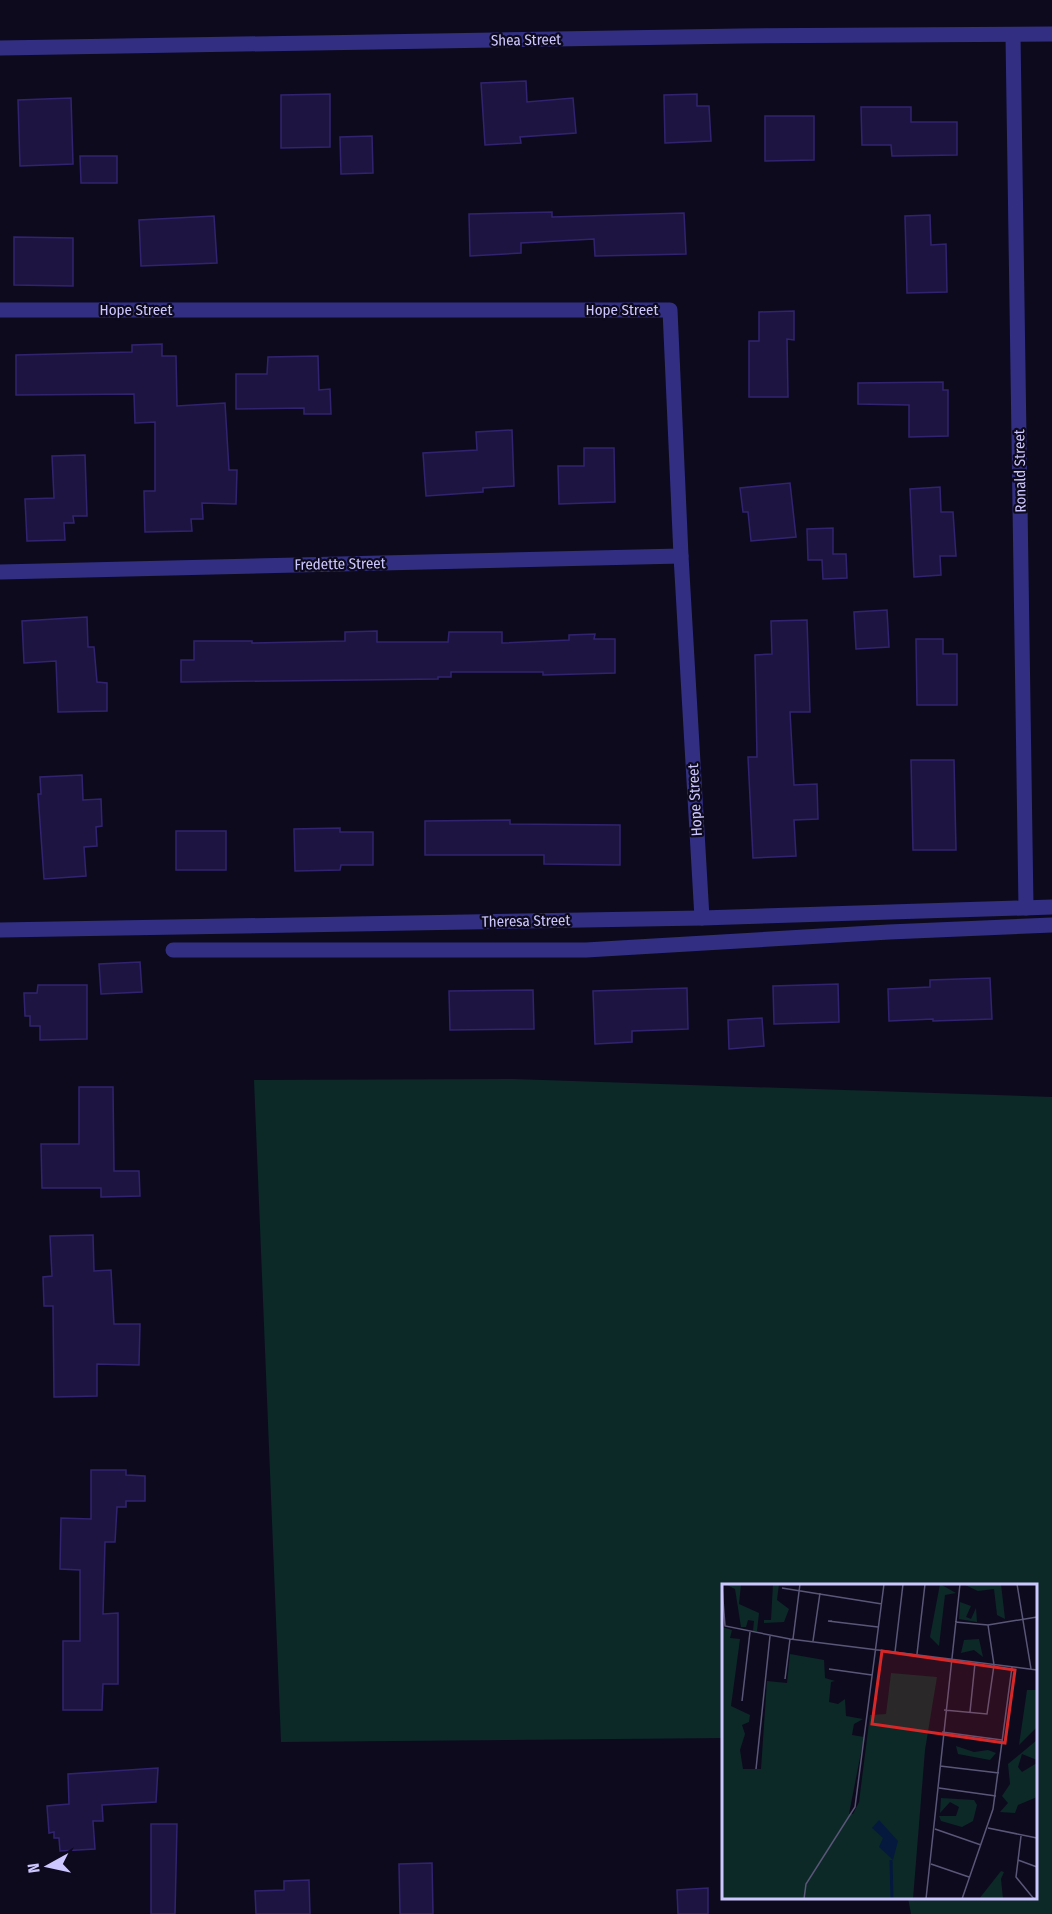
<svg xmlns="http://www.w3.org/2000/svg" width="1052" height="1914" font-family="'Fira Sans Condensed',sans-serif">
<style>
.green{fill:#0c2928}
.building{fill:#1d1441;stroke:#322370;stroke-width:1.5}
.lines{fill:none;stroke-linecap:round;stroke-linejoin:round}
.minor{stroke:#322f83;stroke-width:15}
.labels{text-anchor:middle;stroke-width:4.5;stroke-linejoin:round;paint-order:stroke}
.street-label{font-size:15px;fill:#cdc7ff;stroke:#0d0a1e}
.inset-river{fill:none;stroke:#04193d;stroke-width:3}
.inset-road{fill:none;stroke:#5a5678;stroke-width:1.5}
.view{fill:#d62828;fill-opacity:0.15;stroke:#d62828;stroke-width:3}
.inset-edge{fill:none;stroke:#cdc7ff;stroke-width:3}
</style>
<rect width="100%" height="100%" fill="#0d0a1e"/>
<path class="green" d="M 513,1079 L 1052,1097 L 1052,1914 L 911,1914 L 908,1898 L 1036,1898 L 1036,1586 L 724,1586 L 723,1738 L 281,1742 L 254,1080 Z"/>
<g class="building">
<path d="M 526,81 L 527,102 L 573,98 L 576,133 L 520,137 L 521,143 L 485,145 L 481,83 Z"/>
<path d="M 330,94 L 330,147 L 281,148 L 281,95 Z"/>
<path d="M 697,94 L 697,106 L 709,106 L 711,141 L 665,143 L 664,95 Z"/>
<path d="M 71,98 L 73,164 L 20,166 L 18,100 Z"/>
<path d="M 861,107 L 911,107 L 911,122 L 957,122 L 957,155 L 892,156 L 891,145 L 862,145 Z"/>
<path d="M 765,116 L 814,116 L 814,160 L 765,161 Z"/>
<path d="M 372,136 L 373,173 L 341,174 L 340,137 Z"/>
<path d="M 80,156 L 117,156 L 117,183 L 81,183 Z"/>
<path d="M 552,212 L 552,217 L 684,213 L 686,254 L 595,256 L 594,239 L 521,243 L 521,253 L 470,256 L 469,214 Z"/>
<path d="M 930,215 L 931,245 L 946,244 L 947,292 L 907,293 L 905,216 Z"/>
<path d="M 214,216 L 217,263 L 141,266 L 139,220 Z"/>
<path d="M 14,237 L 73,238 L 73,286 L 14,285 Z"/>
<path d="M 794,311 L 794,340 L 787,339 L 788,397 L 749,397 L 749,341 L 759,341 L 759,312 Z"/>
<path d="M 162,344 L 162,356 L 176,356 L 177,406 L 225,403 L 229,470 L 237,470 L 236,504 L 202,503 L 203,519 L 191,519 L 192,531 L 145,532 L 144,491 L 155,491 L 155,422 L 135,423 L 134,394 L 16,395 L 16,355 L 132,352 L 132,345 Z"/>
<path d="M 318,356 L 319,390 L 330,389 L 331,414 L 304,414 L 304,408 L 236,409 L 236,374 L 267,374 L 268,357 Z"/>
<path d="M 943,382 L 943,390 L 948,390 L 948,436 L 909,437 L 909,405 L 858,404 L 858,383 Z"/>
<path d="M 512,430 L 514,486 L 483,488 L 483,492 L 426,496 L 423,453 L 477,450 L 476,432 Z"/>
<path d="M 584,448 L 614,448 L 615,502 L 559,504 L 558,466 L 584,466 Z"/>
<path d="M 85,455 L 87,516 L 73,516 L 74,523 L 64,523 L 65,540 L 27,541 L 25,499 L 54,498 L 52,456 Z"/>
<path d="M 790,483 L 796,537 L 751,541 L 748,512 L 743,512 L 740,488 Z"/>
<path d="M 940,487 L 941,512 L 953,512 L 956,556 L 940,556 L 941,575 L 914,577 L 910,489 Z"/>
<path d="M 833,528 L 833,554 L 846,554 L 847,578 L 823,579 L 822,560 L 808,560 L 807,529 Z"/>
<path d="M 887,610 L 889,647 L 856,649 L 854,612 Z"/>
<path d="M 87,617 L 88,647 L 94,647 L 97,682 L 107,683 L 107,711 L 58,712 L 56,661 L 24,663 L 22,621 Z"/>
<path d="M 807,620 L 810,712 L 790,712 L 794,785 L 817,784 L 818,819 L 794,820 L 796,856 L 753,858 L 748,757 L 757,757 L 755,655 L 772,654 L 771,621 Z"/>
<path d="M 377,631 L 377,642 L 448,642 L 449,632 L 502,632 L 502,643 L 569,640 L 569,635 L 595,634 L 594,639 L 615,639 L 615,673 L 543,675 L 543,672 L 451,672 L 451,677 L 438,677 L 438,679 L 181,682 L 181,660 L 194,660 L 194,641 L 252,641 L 252,643 L 345,641 L 345,632 Z"/>
<path d="M 916,639 L 943,639 L 943,654 L 957,654 L 957,705 L 917,705 Z"/>
<path d="M 911,760 L 954,760 L 956,850 L 913,850 Z"/>
<path d="M 82,775 L 83,800 L 101,799 L 102,826 L 96,827 L 97,846 L 84,847 L 86,876 L 44,879 L 38,794 L 41,794 L 40,777 Z"/>
<path d="M 510,820 L 510,824 L 620,825 L 620,865 L 544,864 L 544,855 L 425,855 L 425,821 Z"/>
<path d="M 340,828 L 340,832 L 373,832 L 373,865 L 341,865 L 340,870 L 295,871 L 294,829 Z"/>
<rect x="176" y="831" width="50" height="39"/>
<path d="M 140,962 L 142,992 L 101,994 L 99,964 Z"/>
<path d="M 990,978 L 992,1019 L 933,1021 L 933,1019 L 889,1021 L 888,989 L 930,987 L 930,980 Z"/>
<path d="M 838,984 L 839,1022 L 774,1024 L 773,986 Z"/>
<path d="M 38,985 L 87,985 L 87,1039 L 40,1040 L 40,1026 L 30,1026 L 30,1016 L 25,1016 L 24,993 L 37,993 Z"/>
<path d="M 687,988 L 688,1029 L 632,1031 L 632,1042 L 595,1044 L 593,991 Z"/>
<path d="M 533,990 L 534,1029 L 450,1030 L 449,991 Z"/>
<path d="M 762,1018 L 764,1046 L 729,1049 L 728,1020 Z"/>
<path d="M 79,1087 L 113,1087 L 114,1171 L 139,1171 L 140,1196 L 101,1197 L 101,1188 L 42,1188 L 41,1144 L 79,1144 Z"/>
<path d="M 93,1235 L 94,1271 L 111,1270 L 114,1324 L 140,1324 L 139,1365 L 97,1364 L 97,1396 L 54,1397 L 53,1306 L 44,1306 L 43,1277 L 52,1276 L 50,1236 Z"/>
<path d="M 91,1470 L 126,1470 L 126,1475 L 145,1476 L 145,1501 L 126,1501 L 126,1507 L 117,1507 L 115,1542 L 105,1542 L 103,1614 L 118,1613 L 118,1684 L 103,1684 L 102,1710 L 63,1710 L 63,1641 L 80,1641 L 80,1570 L 60,1569 L 61,1518 L 91,1519 Z"/>
<path d="M 158,1768 L 156,1802 L 102,1805 L 103,1821 L 93,1821 L 95,1849 L 60,1851 L 59,1838 L 54,1838 L 54,1832 L 49,1833 L 47,1806 L 69,1804 L 68,1774 Z"/>
<path d="M 151,1824 L 177,1824 L 175,1914 L 151,1914 Z"/>
<path d="M 432,1863 L 433,1914 L 400,1914 L 399,1864 Z"/>
<path d="M 309,1880 L 310,1914 L 256,1914 L 255,1891 L 284,1890 L 284,1881 Z"/>
<path d="M 708,1888 L 708,1914 L 678,1914 L 677,1890 Z"/>
</g>
<g class="lines">
<g class="minor">
<path d="M 1013,35 L 1026,908"/>
<path d="M 0,48 L 741,36 L 1052,34"/>
<path d="M 0,310 L 670,310 L 681,556 L 702,918"/>
<path d="M 0,572 L 681,556"/>
<path d="M 0,930 L 702,918 L 1052,907"/>
<path d="M 173,950 L 586,950 L 889,932 L 1052,925"/>
</g>
</g>
<g class="labels">
<g class="street-label">
<text transform="translate(526 40) rotate(-1)" y="5">Shea Street</text>
<text x="136" y="315">Hope Street</text>
<text x="622" y="315">Hope Street</text>
<text transform="translate(1020 471) rotate(-91)" y="5">Ronald Street</text>
<text transform="translate(340 564) rotate(-1)" y="5">Fredette Street</text>
<text transform="translate(695 800) rotate(-93)" y="5">Hope Street</text>
<text transform="translate(526 921) rotate(-1)" y="5">Theresa Street</text>
</g>
</g>
<g transform="translate(722 1584)">
<rect width="315" height="315" fill="#0d0a1e"/>
<path d="M 3,0 L 19,0 L 17,20 L 37,29 L 35,47 L 31,47 L 32,37 L 26,36 L 24,43 L 19,43 L 13,5 ZM 51,0 L 57,0 L 55,16 L 67,25 L 62,38 L 42,39 L 42,36 L 49,36 ZM 218,0 L 234,9 L 223,11 L 217,62 L 208,53 ZM 241,0 L 279,0 L 283,35 L 275,31 L 272,5 L 256,7 ZM 238,18 L 249,22 L 244,33 L 249,35 L 254,24 L 255,38 L 237,35 ZM 0,43 L 10,46 L 8,54 L 18,55 L 9,122 L 28,131 L 27,138 L 20,141 L 23,150 L 18,166 L 21,185 L 39,185 L 45,97 L 65,99 L 68,70 L 102,76 L 103,94 L 113,97 L 109,98 L 107,118 L 116,120 L 123,115 L 124,132 L 141,135 L 132,140 L 130,151 L 142,153 L 127,230 L 131,230 L 137,218 L 148,131 L 164,130 L 169,89 L 215,93 L 203,166 L 191,315 L 0,315 ZM 257,55 L 261,73 L 252,66 L 239,69 L 242,56 ZM 305,106 L 315,106 L 315,143 L 297,161 ZM 315,156 L 315,176 L 300,170 L 296,183 L 300,188 L 315,179 L 315,213 L 296,221 L 293,229 L 278,228 L 286,219 L 280,212 L 288,200 L 286,180 ZM 234,162 L 252,168 L 266,166 L 274,169 L 268,176 L 236,170 ZM 219,214 L 252,216 L 255,221 L 251,237 L 240,243 L 219,237 L 217,232 L 234,232 L 237,223 L 228,218 L 218,229 ZM 279,287 L 282,288 L 279,295 L 281,315 L 257,315 Z" fill="#0c2928"/>
<path d="M 157,236 L 176,257 L 171,276 L 157,263 L 161,254 L 150,244 Z" fill="#04193d"/>
<path class="inset-river" d="M 169,276 L 170,315"/>
<path class="inset-road" d="M 295,0 L 309,85M 0,3 L 3,42 L 68,55 L 315,86M 60,4 L 160,20M 110,37 L 106,37 L 156,43M 233,38 L 266,41 L 315,33M 71,55 L 78,0M 91,57 L 98,9M 173,68 L 181,0M 195,70 L 203,0M 107,85 L 150,91M 63,95 L 68,55M 20,117 L 28,48M 222,126 L 265,130 L 272,81 L 266,41M 248,128 L 253,79M 220,148 L 280,156M 218,182 L 277,189M 34,185 L 48,52M 217,204 L 274,212M 266,244 L 315,254M 213,245 L 259,261M 299,252 L 294,293 L 312,315M 296,276 L 315,283M 209,280 L 247,293M 82,315 L 84,300 L 133,223 L 162,0M 204,315 L 238,0M 240,315 L 271,225 L 290,83"/>
<path class="view" d="M 160,67 L 293,86 L 283,159 L 150,140 Z"/>
<rect width="315" height="315" class="inset-edge"/>
</g>
<g transform="translate(48 1866) rotate(262)" stroke="#0d0a1e" stroke-width="4.5" paint-order="stroke">
<path d="M0-4.5L10 22L0 15L-10 22Z" fill="#cdc7ff"/>
<text y="-9" font-size="16" font-weight="bold" text-anchor="middle" fill="#cdc7ff">N</text>
</g>
</svg>
